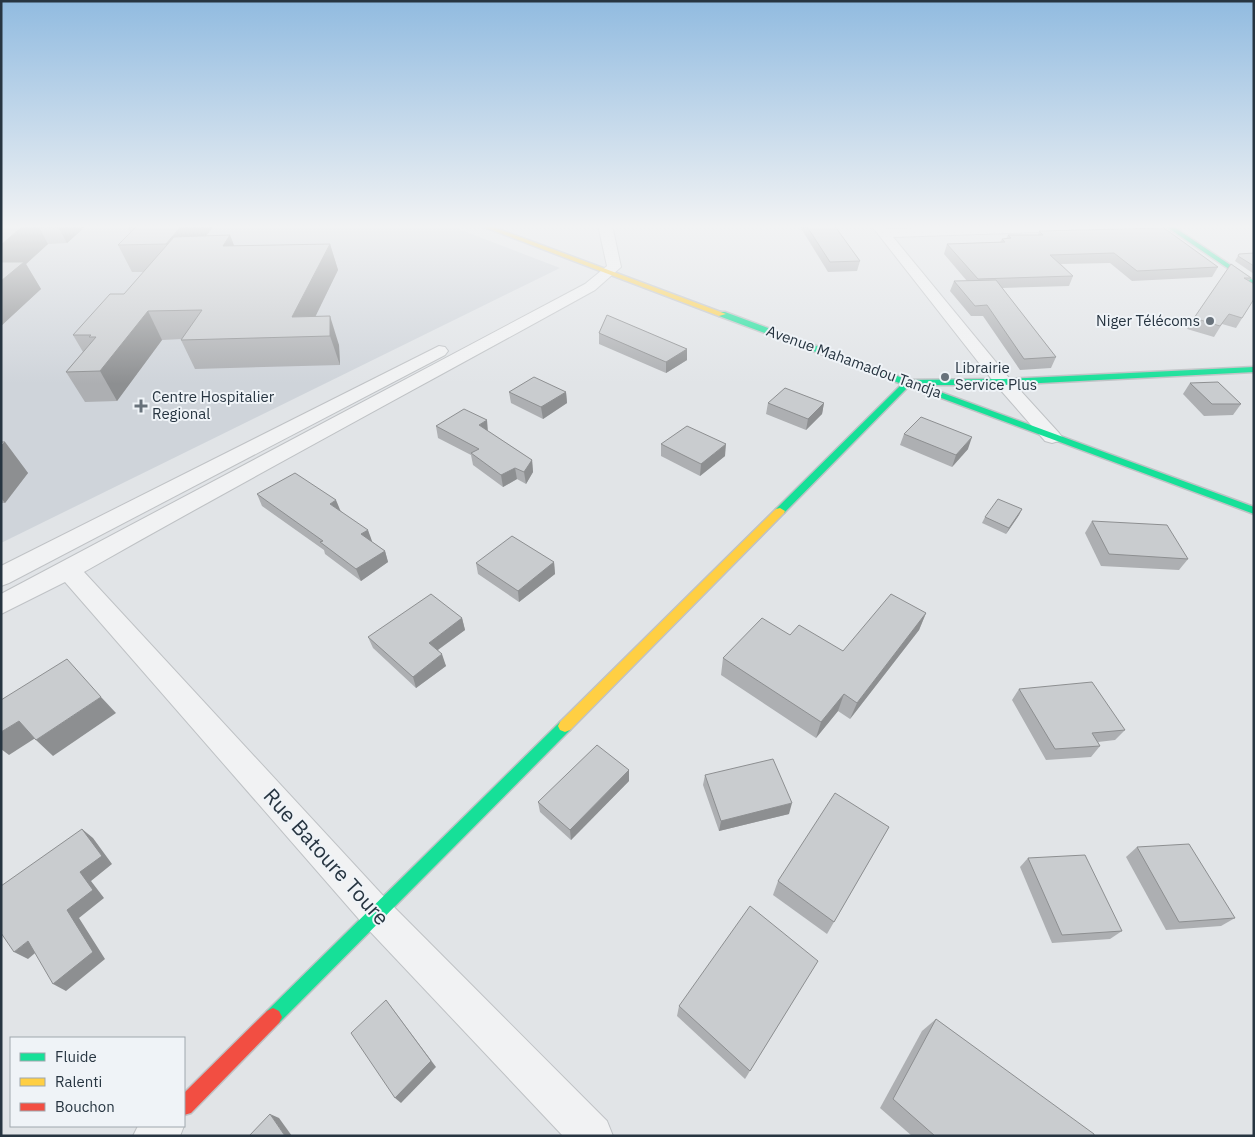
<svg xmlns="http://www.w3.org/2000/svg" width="1255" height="1137" font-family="'IBM Plex Sans',sans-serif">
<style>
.built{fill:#cfd4da}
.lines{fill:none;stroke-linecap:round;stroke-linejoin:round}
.street-casing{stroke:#bfc2c5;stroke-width:2}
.fast-casing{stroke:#bfc2c5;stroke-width:3}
.slow-casing{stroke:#bfc2c5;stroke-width:3}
.jam-casing{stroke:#bfc2c5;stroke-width:3}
.street{fill:#f1f2f3;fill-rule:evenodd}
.fast{fill:#16e098;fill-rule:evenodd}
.slow{fill:#ffcf43;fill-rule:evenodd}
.jam{fill:#f24e42;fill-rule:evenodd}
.wall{fill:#adafb2}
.shaded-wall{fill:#8d8f91}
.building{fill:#c9cccf;stroke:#8d8f91}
.poi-dot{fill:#68727b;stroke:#eff3f7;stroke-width:2}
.labels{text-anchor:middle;stroke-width:4;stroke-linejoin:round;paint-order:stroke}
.far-poi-label{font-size:15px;fill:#273541;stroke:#eff3f7;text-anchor:start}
.far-street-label{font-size:15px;fill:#273541;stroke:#eff3f7}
.near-street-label{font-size:21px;fill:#273541;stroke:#eff3f7}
</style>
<rect width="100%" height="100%" fill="#e1e4e7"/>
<path class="built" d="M 1,225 L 448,225 L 560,268 L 1,543 Z"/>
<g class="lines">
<defs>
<g id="street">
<path d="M 598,225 L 612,225 L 621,267 L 595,290 C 425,384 253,476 84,572 L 388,901 L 607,1121 L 613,1136 L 563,1136 L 364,925 L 65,582 L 1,614 L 1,594 L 585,284 L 607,266 Z"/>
<path d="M 871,225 L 884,225 L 887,229 L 999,225 L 1128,225 L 1122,229 L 893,237 L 1009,378 L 1059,433 L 1062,437 L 1059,441 L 1052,443 L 1045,441 L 997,386 Z"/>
<path d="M 439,346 L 445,347 L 448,351 L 445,355 L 9,583 L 1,586 L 1,566 Z"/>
<path d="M 184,1124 L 184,1126 L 180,1136 L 133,1136 L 138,1126 Z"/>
</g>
<g id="fast">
<path d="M 1164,225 L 1171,225 L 1254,281 L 1254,286 Z"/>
<path d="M 719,312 L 725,312 L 908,380 L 1003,379 L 1254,367 L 1254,372 L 1003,385 L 921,385 L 1254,507 L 1254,514 L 909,386 L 784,513 L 776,513 L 775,511 L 776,509 L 902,384 L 719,316 Z"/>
<path d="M 565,720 L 570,722 L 572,726 L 570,730 L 279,1023 L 273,1026 L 267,1023 L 264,1017 L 267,1011 L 560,722 Z"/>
</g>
<g id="slow">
<path d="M 479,225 L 488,225 L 726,314 L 719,316 Z"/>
<path d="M 780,508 L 785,511 L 784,513 L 570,730 L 565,732 L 560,730 L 558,726 L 560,722 L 776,509 Z"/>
</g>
<path id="jam" d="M 273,1008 L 279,1011 L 282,1017 L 279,1023 L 191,1113 L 184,1115 L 184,1093 L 267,1011 Z"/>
</defs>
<use href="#street" class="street-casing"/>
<use href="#fast" class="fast-casing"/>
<use href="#slow" class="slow-casing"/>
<use href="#jam" class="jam-casing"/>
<use href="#street" class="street"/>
<use href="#fast" class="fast"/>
<use href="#slow" class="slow"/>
<use href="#jam" class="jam"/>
</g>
<g class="wall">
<path d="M 1,225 L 87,225 L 67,243 L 48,244 L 26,264 L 41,289 L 1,326 Z"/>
<path d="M 126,225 L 213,225 L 213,227 L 206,236 L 230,235 L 234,246 L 330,244 L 338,270 L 315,316 L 339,345 L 340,365 L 195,369 L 181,340 L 182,339 L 162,340 L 117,401 L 85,402 L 66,372 L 83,352 L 73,335 L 124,294 L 144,272 L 132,272 L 118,245 L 131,232 L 128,229 Z"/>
<path d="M 799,225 L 834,225 L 860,261 L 857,271 L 828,272 Z"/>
<path d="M 1039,231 L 1218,267 L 1212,277 L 1132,281 L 1110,263 L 1061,264 L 1073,276 L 1069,286 L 1002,288 L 1056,357 L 1051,368 L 1020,370 L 983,316 L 971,316 L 950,291 L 954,281 L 967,281 L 944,254 L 947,244 L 1000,242 L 1002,239 L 1006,239 L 1008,235 L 1038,235 Z"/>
<path d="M 1254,253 L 1254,274 L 1235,261 L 1239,254 Z"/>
<path d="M 1231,264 L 1251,278 L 1249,281 L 1254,299 L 1236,328 L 1222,324 L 1214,337 L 1187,329 L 1194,318 Z"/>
<path d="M 599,333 L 687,349 L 687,360 L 666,373 L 599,344 Z"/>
<path d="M 1190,383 L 1241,404 L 1233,415 L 1204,416 L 1183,394 Z"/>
<path d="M 509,392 L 566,392 L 567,403 L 543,419 L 511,403 Z"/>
<path d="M 768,403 L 824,403 L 822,414 L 806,430 L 766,414 Z"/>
<path d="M 436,426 L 488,431 L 532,460 L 533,472 L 526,484 L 517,479 L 503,487 L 473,465 L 471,455 L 438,438 Z"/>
<path d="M 904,434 L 968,449 L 952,467 L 900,445 Z"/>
<path d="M 1,442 L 5,442 L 28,473 L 5,503 L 1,503 Z"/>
<path d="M 661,444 L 725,456 L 700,476 L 661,456 Z"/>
<path d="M 257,494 L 341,511 L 371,541 L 385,551 L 388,562 L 361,581 L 325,554 L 324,550 L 262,506 Z"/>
<path d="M 1022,509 L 1019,515 L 1006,534 L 982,523 L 985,517 Z"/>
<path d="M 1092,521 L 1188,559 L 1179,570 L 1101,566 L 1085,533 Z"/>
<path d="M 554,562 L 555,574 L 519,602 L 478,574 L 476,563 Z"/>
<path d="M 926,613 L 919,630 L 850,719 L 838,711 L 816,738 L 721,675 L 723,658 L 790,635 L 843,651 Z"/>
<path d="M 462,618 L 465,630 L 438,650 L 446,666 L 416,688 L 373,648 L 368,637 Z"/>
<path d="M 1019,689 L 1125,730 L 1115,740 L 1098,742 L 1100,746 L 1091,757 L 1046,760 L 1012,700 Z"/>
<path d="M 705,775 L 789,814 L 719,831 L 703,785 Z"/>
<path d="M 629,781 L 571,840 L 540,812 L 538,802 Z"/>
<path d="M 889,827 L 827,934 L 773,895 L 778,881 Z"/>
<path d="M 1137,847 L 1235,918 L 1221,926 L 1166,930 L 1126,857 Z"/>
<path d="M 1028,858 L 1122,931 L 1110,939 L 1052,943 L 1020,867 Z"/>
<path d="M 811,972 L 745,1079 L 677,1016 L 679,1006 Z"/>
<path d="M 936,1019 L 1094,1136 L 912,1136 L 880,1108 L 922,1031 Z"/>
</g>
<g class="shaded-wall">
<path d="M 24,225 L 38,225 L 48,244 L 26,264 L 41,289 L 1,326 L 1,245 Z"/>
<path d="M 57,225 L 87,225 L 67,243 Z"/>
<path d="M 182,225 L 213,225 L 213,227 L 178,271 L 166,244 Z"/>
<path d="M 230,235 L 240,261 L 223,246 Z"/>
<path d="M 330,244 L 338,270 L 306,336 L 292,317 Z"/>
<path d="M 148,311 L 162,340 L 117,401 L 100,371 Z"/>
<path d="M 330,316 L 339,345 L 340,365 L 330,336 Z"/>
<path d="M 687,349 L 687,360 L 666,373 L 666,362 Z"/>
<path d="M 566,392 L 567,403 L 543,419 L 541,407 Z"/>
<path d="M 824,403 L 822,414 L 806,430 L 808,419 Z"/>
<path d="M 487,420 L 488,432 L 479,425 Z"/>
<path d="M 972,437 L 968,449 L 952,467 L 956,455 Z"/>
<path d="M 5,442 L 28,473 L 5,503 L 1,498 L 1,446 Z"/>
<path d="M 726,444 L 725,456 L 700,476 L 701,464 Z"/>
<path d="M 532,460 L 533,472 L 526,484 L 524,472 Z"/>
<path d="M 515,468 L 517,479 L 503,487 L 501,475 Z"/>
<path d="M 336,500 L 341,512 L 330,504 Z"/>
<path d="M 1022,509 L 1019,515 L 1006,534 L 1009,528 Z"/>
<path d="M 368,530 L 372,541 L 365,546 L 361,534 Z"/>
<path d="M 385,551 L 388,562 L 361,581 L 356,569 Z"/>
<path d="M 554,562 L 555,574 L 519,602 L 518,591 Z"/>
<path d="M 926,613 L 919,630 L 850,719 L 857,703 Z"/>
<path d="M 462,618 L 465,630 L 432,654 L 429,643 Z"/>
<path d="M 442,654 L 446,666 L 416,688 L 413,677 Z"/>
<path d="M 844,694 L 838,711 L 816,738 L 821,722 Z"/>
<path d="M 101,697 L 116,713 L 53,756 L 36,740 Z"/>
<path d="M 19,721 L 37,737 L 9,755 L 1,749 L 1,732 Z"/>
<path d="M 629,770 L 629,781 L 571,840 L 570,830 Z"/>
<path d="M 792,803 L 789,814 L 719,831 L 721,821 Z"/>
<path d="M 82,829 L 93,838 L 112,864 L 91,881 L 104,898 L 79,918 L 105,959 L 66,991 L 53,984 L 67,910 L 80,872 Z"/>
<path d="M 28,941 L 41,948 L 28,959 L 14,952 Z"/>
<path d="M 386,1000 L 436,1067 L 401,1103 L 395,1098 Z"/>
<path d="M 270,1114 L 279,1118 L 292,1136 L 285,1136 Z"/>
</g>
<g class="building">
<path d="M 1,225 L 24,225 L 1,245 Z"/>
<path d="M 138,225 L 182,225 L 166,244 L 118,245 Z"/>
<path d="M 806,225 L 834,225 L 860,261 L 830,262 Z"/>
<path d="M 1164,228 L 1218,267 L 1137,271 L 1114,253 L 1050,255 L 1073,276 L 978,279 L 947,244 L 1005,242 L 1002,239 L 1011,238 L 1008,235 L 1043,235 L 1039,231 Z"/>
<path d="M 230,235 L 223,246 L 330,244 L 292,317 L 330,316 L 330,336 L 181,340 L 202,310 L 148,311 L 100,371 L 66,372 L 96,337 L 89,337 L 91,335 L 73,335 L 110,294 L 124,294 L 174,237 Z"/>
<path d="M 1254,253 L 1254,266 L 1238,256 L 1239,254 Z"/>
<path d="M 1,262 L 24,262 L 1,281 Z"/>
<path d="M 1231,264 L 1251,278 L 1244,278 L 1254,284 L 1254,299 L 1242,318 L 1229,314 L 1220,326 L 1194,318 Z"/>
<path d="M 996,280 L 1056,357 L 1024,359 L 987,305 L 975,306 L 954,281 Z"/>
<path d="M 607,315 L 687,349 L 666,362 L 599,333 Z"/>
<path d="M 534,377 L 566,392 L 541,407 L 509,392 Z"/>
<path d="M 1218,382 L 1241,404 L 1212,404 L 1190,383 Z"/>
<path d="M 785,388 L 824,403 L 808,419 L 768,403 Z"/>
<path d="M 464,409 L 487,420 L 479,425 L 532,460 L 524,472 L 515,468 L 501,475 L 471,453 L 479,449 L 436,426 Z"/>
<path d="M 921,417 L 972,437 L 956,455 L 904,434 Z"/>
<path d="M 687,426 L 726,444 L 701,464 L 661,444 Z"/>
<path d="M 1,442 L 5,442 L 1,446 Z"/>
<path d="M 295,473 L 336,500 L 330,504 L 368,530 L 361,534 L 385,551 L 356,569 L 320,542 L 323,541 L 257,494 Z"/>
<path d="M 998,499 L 1022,509 L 1009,528 L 985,517 Z"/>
<path d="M 1092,521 L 1167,525 L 1188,559 L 1109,554 Z"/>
<path d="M 512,536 L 554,562 L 518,591 L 476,563 Z"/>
<path d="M 431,594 L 462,618 L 429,643 L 442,654 L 413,677 L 368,637 Z"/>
<path d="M 891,594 L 926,613 L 857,703 L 844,694 L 821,722 L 723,658 L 762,618 L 790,635 L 799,625 L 843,651 Z"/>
<path d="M 67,659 L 101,697 L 36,740 L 19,721 L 1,732 L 1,700 Z"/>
<path d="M 1092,682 L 1125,730 L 1092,733 L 1100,746 L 1055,749 L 1019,689 Z"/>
<path d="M 597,745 L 629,770 L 570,830 L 538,802 Z"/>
<path d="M 773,759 L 792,803 L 721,821 L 705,775 Z"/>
<path d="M 835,793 L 889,827 L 834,922 L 778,881 Z"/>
<path d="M 82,829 L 102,856 L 80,872 L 93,890 L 67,910 L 93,952 L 53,984 L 28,941 L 14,952 L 1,933 L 1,886 Z"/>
<path d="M 1189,844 L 1235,918 L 1179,922 L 1137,847 Z"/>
<path d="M 1085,855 L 1122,931 L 1062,935 L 1028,858 Z"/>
<path d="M 750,906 L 818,961 L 750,1071 L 679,1006 Z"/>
<path d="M 386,1000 L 431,1061 L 395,1098 L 351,1033 Z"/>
<path d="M 936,1019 L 1094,1134 L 1094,1136 L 935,1136 L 893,1099 Z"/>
<path d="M 270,1114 L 285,1136 L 249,1136 Z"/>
</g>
<linearGradient id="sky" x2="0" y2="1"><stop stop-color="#91bbe0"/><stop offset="0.59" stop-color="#f2f3f4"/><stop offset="1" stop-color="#f2f3f4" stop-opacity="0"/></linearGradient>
<rect width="1255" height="384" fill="url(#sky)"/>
<g class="poi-dot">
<circle cx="1210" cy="321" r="5"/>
<circle cx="945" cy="377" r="5"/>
<path d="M138.5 398.5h5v5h5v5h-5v5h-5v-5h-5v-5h5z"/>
</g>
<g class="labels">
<g class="far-poi-label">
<text x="1200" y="326" text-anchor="end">Niger Télécoms</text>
<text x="955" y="373">Librairie<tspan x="955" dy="17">Service Plus</tspan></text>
<text x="152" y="402">Centre Hospitalier<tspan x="152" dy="17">Regional</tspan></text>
</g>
<g class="far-street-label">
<text transform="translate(854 362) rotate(20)" y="5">Avenue Mahamadou Tandja</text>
</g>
<g class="near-street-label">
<text transform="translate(326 857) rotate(48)" y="7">Rue Batoure Toure</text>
</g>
</g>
<rect width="1255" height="1137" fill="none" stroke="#273541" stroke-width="5"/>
<rect x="10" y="1037" width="175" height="90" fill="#eff3f7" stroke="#9fa7ae"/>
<rect x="20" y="1053" width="25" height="8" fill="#16e098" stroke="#9fa7ae"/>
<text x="55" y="1062" font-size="15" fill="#273541">Fluide</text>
<rect x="20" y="1078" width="25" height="8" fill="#ffcf43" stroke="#9fa7ae"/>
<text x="55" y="1087" font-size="15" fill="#273541">Ralenti</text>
<rect x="20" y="1103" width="25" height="8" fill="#f24e42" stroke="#9fa7ae"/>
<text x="55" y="1112" font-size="15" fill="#273541">Bouchon</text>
</svg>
